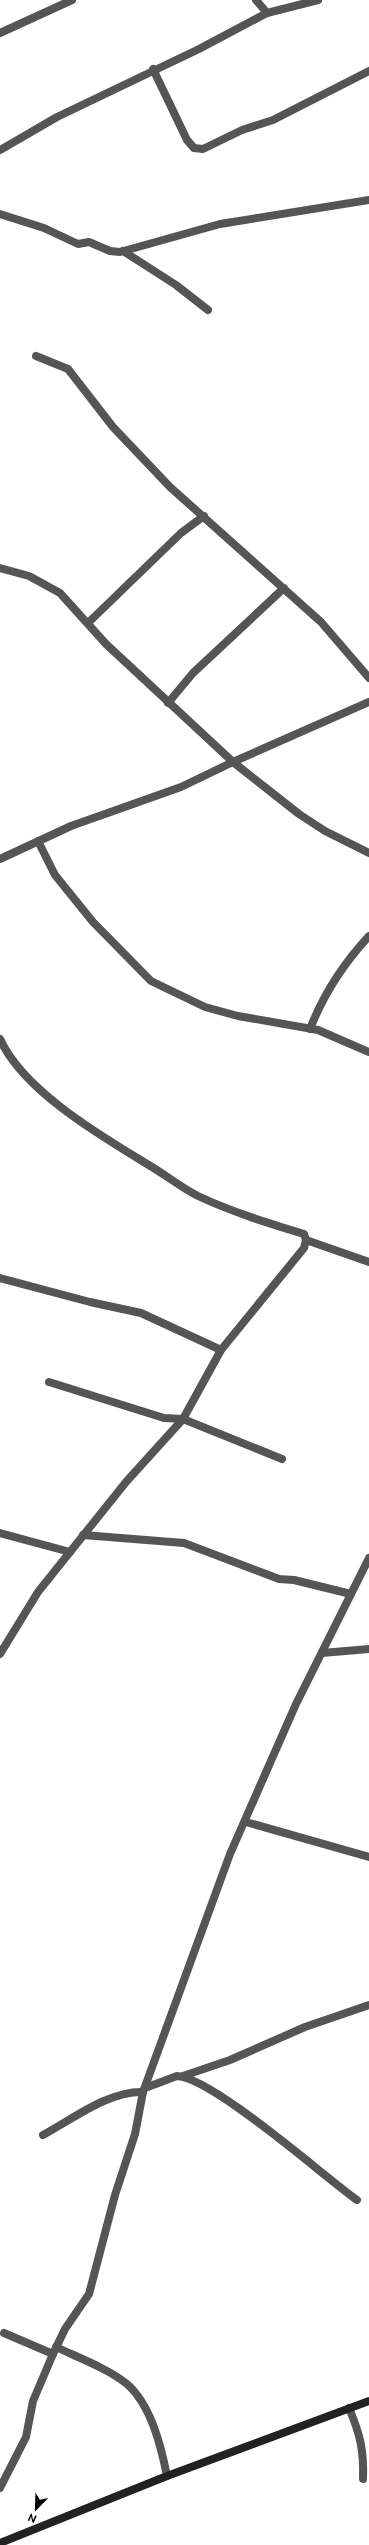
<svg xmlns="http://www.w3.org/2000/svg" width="369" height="2545" font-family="Ubuntu,sans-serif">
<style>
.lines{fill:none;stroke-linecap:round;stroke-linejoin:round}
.street{stroke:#555;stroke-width:8}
.secondary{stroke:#222;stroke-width:8}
</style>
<rect width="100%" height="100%" fill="#fff"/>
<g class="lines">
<g class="street">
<path d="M 256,0 L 267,13"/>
<path d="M 0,33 L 72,0"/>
<path d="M 153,69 L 187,140 L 194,148 L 203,149 L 242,130 L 273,120 L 369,71"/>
<path d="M 0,150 L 57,117 L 199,49 L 267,13 L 318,0"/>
<path d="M 0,214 L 44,228 L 78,244 L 89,242 L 110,251 L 120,252 L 220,224 L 369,200"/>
<path d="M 123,251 L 176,285 L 208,310"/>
<path d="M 36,356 L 68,369 L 113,427 L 170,487 L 321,622 L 369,678"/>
<path d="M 0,568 L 29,576 L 60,593 L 106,644 L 233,762 L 299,814 L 325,831 L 369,853"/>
<path d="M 88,623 L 181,533 L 204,516"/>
<path d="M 168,703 L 193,673 L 284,588"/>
<path d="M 38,841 L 55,875 L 93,922 L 151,981 L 205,1007 L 238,1016 L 318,1030 L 369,1052"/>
<path d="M 0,859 L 71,826 L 181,787 L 233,762 L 369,702"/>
<path d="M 310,1029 C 324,993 343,964 369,936"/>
<path d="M 0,1039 C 24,1092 103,1137 152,1167 C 167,1176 182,1188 198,1196 C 232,1212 268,1223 304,1234 L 306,1240 L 304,1248 L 221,1350 L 183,1419 L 126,1482 L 38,1592 L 0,1654"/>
<path d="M 306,1240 L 369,1262"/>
<path d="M 0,1278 L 90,1302 L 141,1313 L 221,1350"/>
<path d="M 49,1382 L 164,1418 L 183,1419 L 282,1459"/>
<path d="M 0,1533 L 70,1552"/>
<path d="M 83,1535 L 184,1543 L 279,1579 L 294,1580 L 351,1594"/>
<path d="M 322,1653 L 369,1649"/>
<path d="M 246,1822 L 369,1857"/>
<path d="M 183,2076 L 230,2060 L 305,2027 L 369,2005"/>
<path d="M 145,2088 L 177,2076 C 213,2078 322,2175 357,2200"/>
<path d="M 43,2135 C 73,2119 108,2091 143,2092"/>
<path d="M 4,2333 L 53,2354"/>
<path d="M 56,2347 C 79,2358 107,2368 127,2384 C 151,2405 161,2446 167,2476"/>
<path d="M 349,2408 C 360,2434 364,2450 363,2479"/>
<path d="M 0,2488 L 26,2437 L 33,2401 L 53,2354 L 65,2329 L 89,2294 L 115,2195 L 135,2134 L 143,2092 L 230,1854 L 296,1704 L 369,1558"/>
</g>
<path class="secondary" d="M 0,2543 L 167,2476 L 369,2401"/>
</g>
<g transform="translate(36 2509) rotate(203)" stroke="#ffffff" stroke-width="3" paint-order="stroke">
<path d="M0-3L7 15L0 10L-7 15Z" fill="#000000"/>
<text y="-6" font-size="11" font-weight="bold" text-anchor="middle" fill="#000000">N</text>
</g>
</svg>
